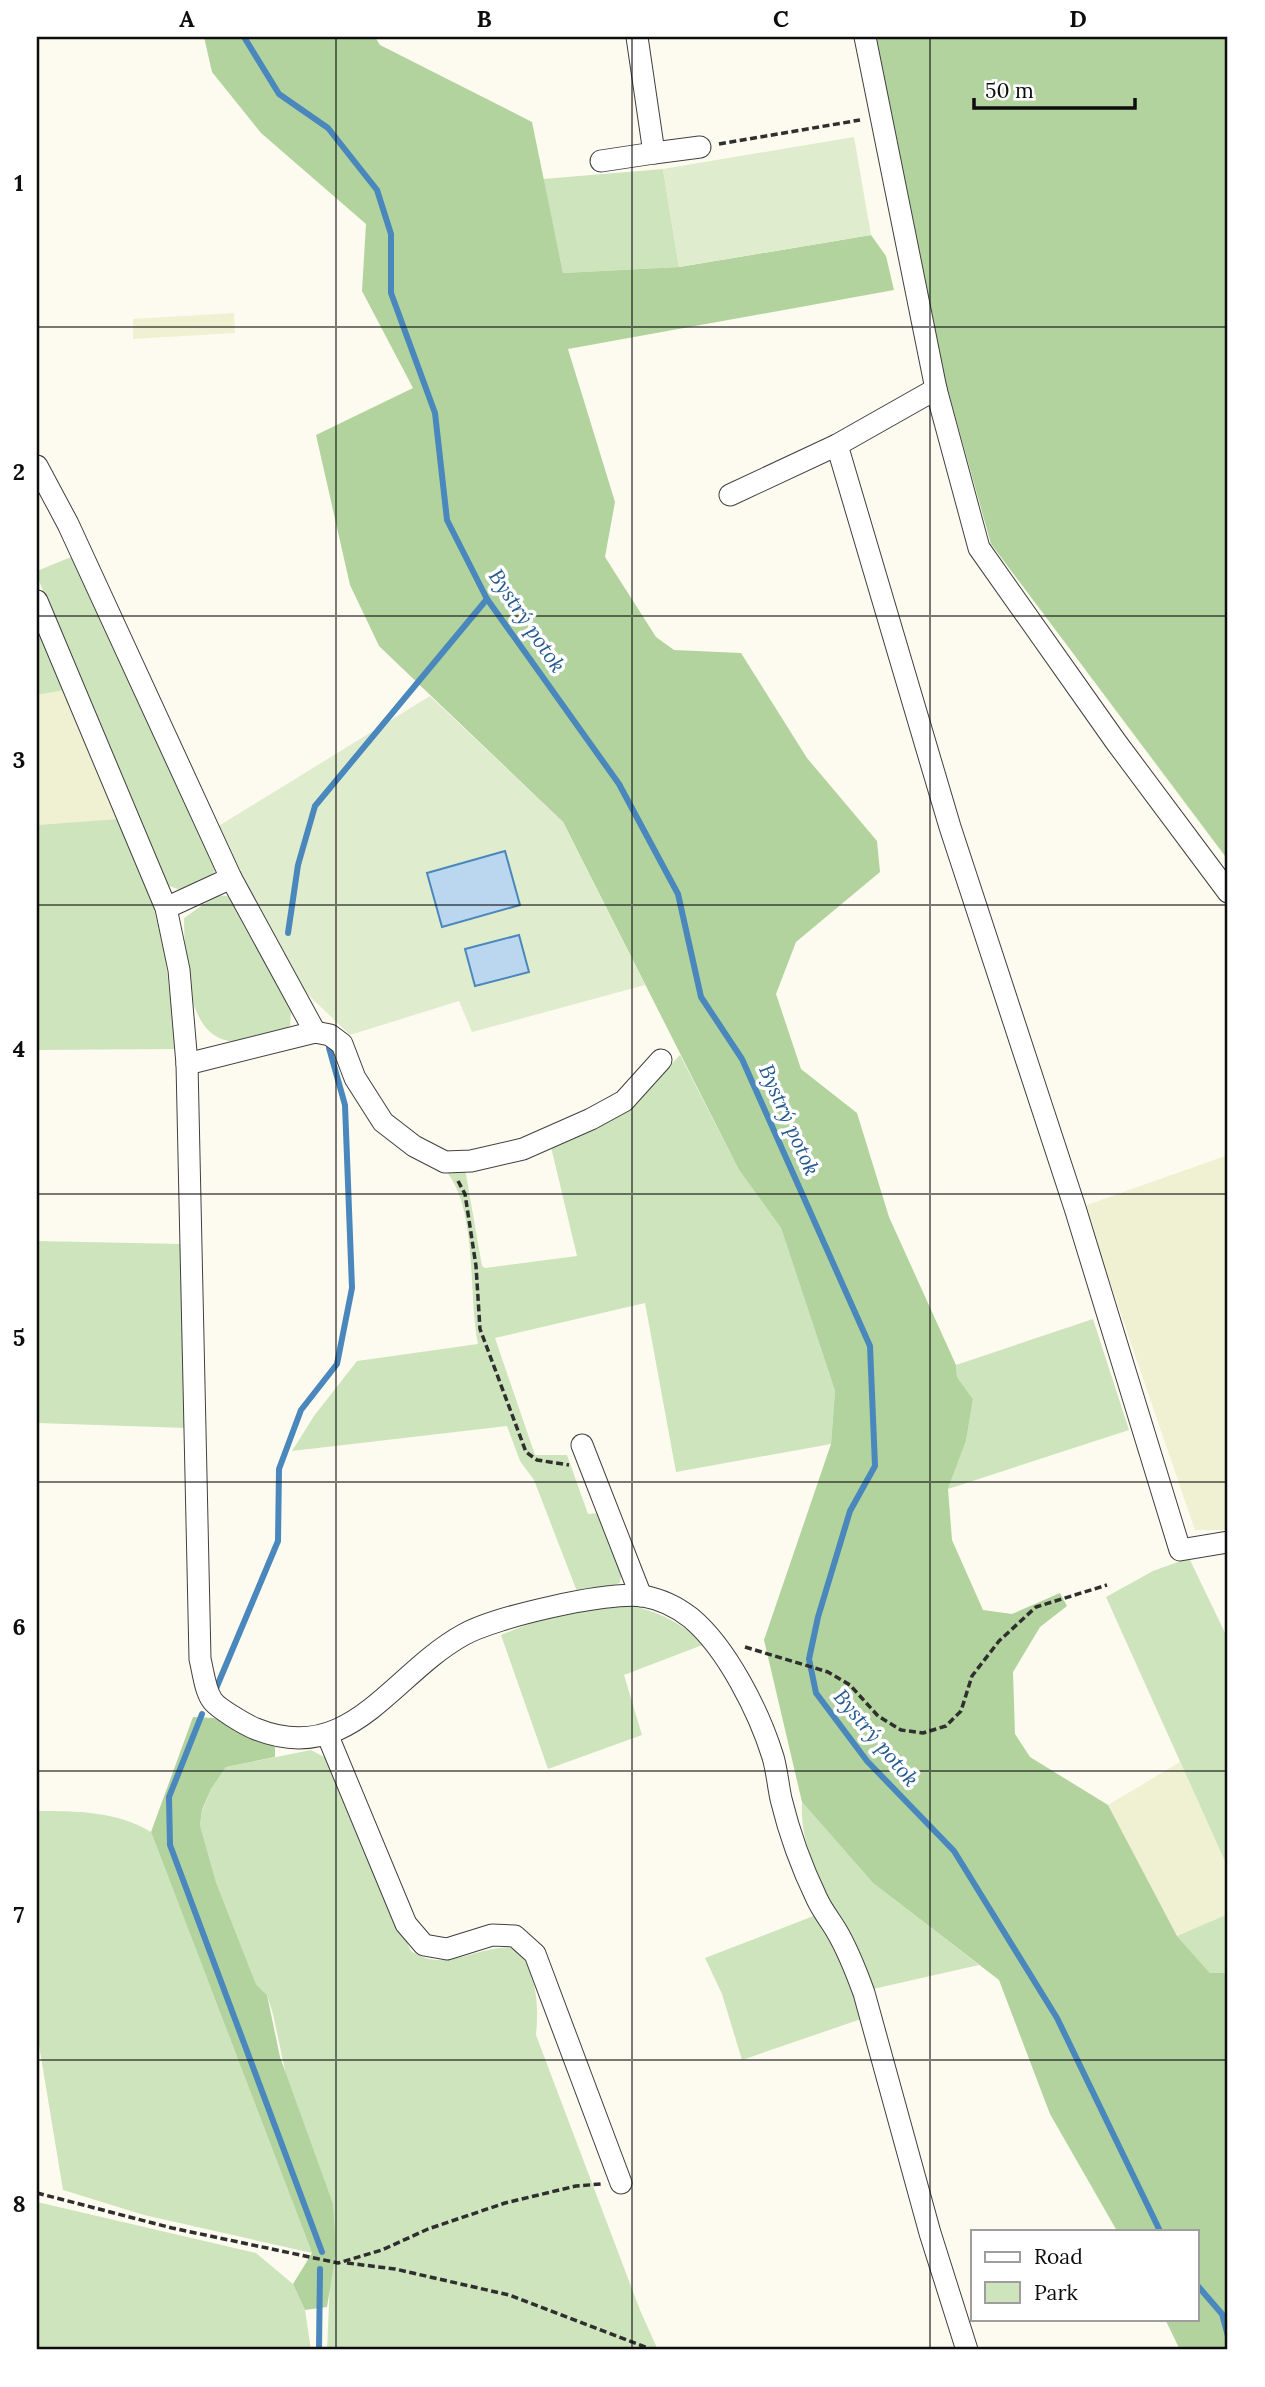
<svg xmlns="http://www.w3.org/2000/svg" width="1265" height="2387" font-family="Lora,serif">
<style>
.farmland{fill:#f0f0d2}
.green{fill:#cee4bd}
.forest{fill:#b2d39e}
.pitch{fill:#dfeccd}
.water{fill:#bad7ef;stroke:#4987bd;stroke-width:2}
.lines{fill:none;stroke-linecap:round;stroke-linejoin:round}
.stream{stroke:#4987bd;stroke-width:6}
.minor-casing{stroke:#404040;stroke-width:23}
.path{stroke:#2f2f2f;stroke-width:3.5;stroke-dasharray:7 3.5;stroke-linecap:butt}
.minor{stroke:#fff;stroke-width:21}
.grid{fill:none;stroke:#0d0d0d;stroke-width:2;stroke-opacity:0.55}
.labels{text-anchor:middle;stroke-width:7;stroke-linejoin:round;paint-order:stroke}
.water-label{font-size:21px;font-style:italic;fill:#255a91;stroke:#fff}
.neatline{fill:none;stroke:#0d0d0d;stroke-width:2.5}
.grid-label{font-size:23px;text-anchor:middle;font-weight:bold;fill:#0d0d0d}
</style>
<rect width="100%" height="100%" fill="#fdfbef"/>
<g class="farmland">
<path d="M 234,313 L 235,333 L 133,339 L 133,319 Z"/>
<path d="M 65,690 L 118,819 L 37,825 L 37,695 Z"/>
<path d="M 1228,1155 L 1228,1530 L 1195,1530 L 1084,1206 Z"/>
<path d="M 1180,1762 L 1228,1868 L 1228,1914 L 1177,1936 L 1108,1805 Z"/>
</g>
<g class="green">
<path d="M 663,169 L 679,267 L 563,273 L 543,179 Z"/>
<path d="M 76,555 L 216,869 L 210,879 L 184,891 L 169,886 L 162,875 L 37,576 L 37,571 Z"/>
<path d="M 37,625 L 65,690 L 37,695 Z"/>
<path d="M 118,819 L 154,909 L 164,945 L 176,1049 L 37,1050 L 37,825 Z"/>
<path d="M 217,895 L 227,896 L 237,905 L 291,1012 L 290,1026 C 277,1035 265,1037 250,1040 C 184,1055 185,962 184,918 Z"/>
<path d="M 680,1055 L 739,1170 L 781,1228 L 835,1391 L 831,1444 L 676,1472 L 645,1303 L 495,1338 L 535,1455 L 567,1455 L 588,1514 L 599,1513 L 622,1571 L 620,1583 L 578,1594 L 534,1480 L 520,1461 L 507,1426 L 292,1451 L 314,1416 L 357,1361 L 478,1344 C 468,1296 478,1209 446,1171 L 465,1169 L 482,1266 L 485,1268 L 577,1256 L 551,1147 L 628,1109 Z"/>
<path d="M 37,1241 L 181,1244 L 187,1428 L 37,1423 Z"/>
<path d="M 1093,1319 L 1129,1430 L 948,1489 L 966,1441 L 973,1399 L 957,1377 L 956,1365 Z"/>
<path d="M 1189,1558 L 1228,1639 L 1228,1868 L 1106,1597 L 1153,1571 Z"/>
<path d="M 618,1604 C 654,1608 678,1621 705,1644 L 624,1675 L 642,1735 L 548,1769 L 501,1635 L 533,1622 Z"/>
<path d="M 311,1750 L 326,1758 L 370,1866 L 411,1951 C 446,1975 479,1943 516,1948 C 537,1971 539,2006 536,2035 L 640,2310 L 658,2350 L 327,2350 L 330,2281 L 273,2014 L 267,1995 L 256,1984 L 216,1882 L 200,1825 L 202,1811 L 211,1789 L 226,1767 Z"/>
<path d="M 802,1802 L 873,1883 L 979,1965 L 873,1989 C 848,1937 798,1861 802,1802 Z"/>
<path d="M 37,1811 C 77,1811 116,1811 151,1832 L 312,2253 L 144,2215 L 63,2190 L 37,2033 Z"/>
<path d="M 1228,1914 L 1228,1981 L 1224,1973 L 1210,1973 L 1177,1936 Z"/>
<path d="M 816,1915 L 844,1964 L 864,2018 L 742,2060 L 722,1994 L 705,1958 Z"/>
<path d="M 37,2202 L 256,2253 L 293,2284 L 305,2310 L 311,2350 L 37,2350 Z"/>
</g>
<g class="forest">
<path d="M 204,37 L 375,37 L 380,45 L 532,122 L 563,273 L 679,267 L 871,235 L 886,256 L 894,290 L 568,349 L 615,502 L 605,557 L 656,637 L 674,650 L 741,653 L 807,758 L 877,841 L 880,872 L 796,942 L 776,994 L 801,1069 L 857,1113 L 889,1217 L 956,1365 L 957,1377 L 973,1399 L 966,1441 L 948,1489 L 952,1540 L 983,1610 L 1012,1614 L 1060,1593 L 1067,1606 L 1040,1627 L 1013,1672 L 1015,1734 L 1030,1757 L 1108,1805 L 1177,1936 L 1210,1973 L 1224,1973 L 1228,1981 L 1228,2350 L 1180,2350 L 1165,2319 L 1197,2319 L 1197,2231 L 1117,2231 L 1050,2114 L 999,1980 L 873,1883 L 802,1802 L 764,1640 L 831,1444 L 835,1391 L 781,1228 L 739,1170 L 563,822 L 379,646 L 350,585 L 316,435 L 413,388 L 362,291 L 366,224 L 261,133 L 212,72 Z"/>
<path d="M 876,37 L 1228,37 L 1228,860 L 991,544 L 947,387 L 923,286 Z"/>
<path d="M 193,1717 L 214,1718 L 275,1747 L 275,1757 L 226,1767 L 211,1789 L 202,1810 L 200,1825 L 216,1882 L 256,1984 L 267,1995 L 280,2057 L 333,2204 L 336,2252 L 327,2307 L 305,2310 L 293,2284 L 312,2253 L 151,1832 Z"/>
</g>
<g class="pitch">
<path d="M 854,137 L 871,235 L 679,267 L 663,169 Z"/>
<path d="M 430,696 L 563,822 L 645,985 L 472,1032 L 459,1001 L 350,1035 L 296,983 L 217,827 Z"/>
</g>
<g class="water">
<path d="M 505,851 L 520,905 L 442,927 L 427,873 Z"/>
<path d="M 519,935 L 529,972 L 475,986 L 465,949 Z"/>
</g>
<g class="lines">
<g class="stream">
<path d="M 244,37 L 279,94 L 328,128 L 377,190 L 391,234 L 391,293 L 435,413 L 447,520 L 487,599 L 619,784 L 678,894 L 701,997 L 742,1059 L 870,1346 L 875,1466 L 850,1511 L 818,1617 L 809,1659 L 816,1693 L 867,1761 L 954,1851 L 1057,2018 L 1160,2231"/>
<path d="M 288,933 L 298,865 L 315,806 L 487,599"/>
<path d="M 215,1691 L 278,1541 L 279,1469 L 301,1410 L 337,1364 L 352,1288 L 345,1105 L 329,1048"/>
<path d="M 202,1714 L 169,1797 L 170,1845 L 322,2252"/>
<path d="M 1197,2285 L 1222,2314 L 1228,2336"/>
<path d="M 319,2350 L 320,2269"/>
</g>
<defs>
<g id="minor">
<path d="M 865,37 L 936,389 L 979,548 L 1116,742 L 1228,892"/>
<path d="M 654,153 L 700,147"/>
<path d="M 601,161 L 654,153 L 637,37"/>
<path d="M 837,445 L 950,827 L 1075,1208 L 1180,1550 L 1228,1542"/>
<path d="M 37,466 L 68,524 L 231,878 L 315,1032"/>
<path d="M 730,495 L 837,445 L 936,389"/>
<path d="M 37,601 L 166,908 L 179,970 L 187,1064 L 200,1659 C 203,1671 205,1690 212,1700 C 217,1708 246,1725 256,1729 C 350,1767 391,1675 463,1635 C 495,1617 607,1591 643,1596 C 660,1599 677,1607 691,1618 C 727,1648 759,1712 773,1757 C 777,1771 778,1785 781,1799 C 789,1832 802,1868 817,1899 C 822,1910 830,1920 836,1930 C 848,1950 856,1971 864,1993 L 930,2233 L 967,2350"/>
<path d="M 166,908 L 231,878"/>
<path d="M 187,1064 L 315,1032 L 330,1035 L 342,1044 L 355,1078 L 383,1122 L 414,1146 L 445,1162 L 471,1161 L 523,1149 L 591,1119 L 624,1101 L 661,1060"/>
<path d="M 582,1445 L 641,1596"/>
<path d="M 327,1734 L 406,1924 L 424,1945 L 447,1949 L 492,1935 L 515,1936 L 535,1954 L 621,2183"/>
</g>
</defs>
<use href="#minor" class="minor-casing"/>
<g class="path">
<path d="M 719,144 L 860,120"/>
<path d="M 458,1181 L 465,1194 L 476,1266 L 480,1329 L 526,1452 L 537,1460 L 569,1465"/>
<path d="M 745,1647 L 828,1672 L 850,1685 L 878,1716 L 901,1730 L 923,1733 L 946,1726 L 961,1711 L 972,1676 L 999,1641 L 1036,1607 L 1107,1585"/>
<path d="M 37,2193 L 172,2228 L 338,2263 L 382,2250 L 428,2229 L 505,2203 L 576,2186 L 601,2184"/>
<path d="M 347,2263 L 395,2269 L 509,2295 L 653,2350"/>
</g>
<use href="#minor" class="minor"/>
</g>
<path class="grid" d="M 336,37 L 336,2350M 632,37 L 632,2350M 930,37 L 930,2350M 37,327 L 1228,327M 37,616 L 1228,616M 37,905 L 1228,905M 37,1194 L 1228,1194M 37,1482 L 1228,1482M 37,1771 L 1228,1771M 37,2060 L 1228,2060"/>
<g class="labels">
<g class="water-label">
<text transform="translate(527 621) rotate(56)" y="7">Bystrý potok</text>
<text transform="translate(789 1120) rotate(66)" y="7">Bystrý potok</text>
<text transform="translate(876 1738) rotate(50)" y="7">Bystrý potok</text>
</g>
</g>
<rect width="1265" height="2387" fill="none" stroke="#ffffff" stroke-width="77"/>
<rect x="971" y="2230" width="228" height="91" fill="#ffffff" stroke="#9e9e9e" stroke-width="2"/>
<rect x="985" y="2252" width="35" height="10" fill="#ffffff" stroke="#9e9e9e" stroke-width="2"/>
<text x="1034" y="2264" font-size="21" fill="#0d0d0d">Road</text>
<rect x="985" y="2282" width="35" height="21" fill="#cee4bd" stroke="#9e9e9e" stroke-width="2"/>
<text x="1034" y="2300" font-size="21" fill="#0d0d0d">Park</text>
<path d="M974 98v10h161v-10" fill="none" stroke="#0d0d0d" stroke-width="3.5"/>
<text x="985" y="98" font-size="21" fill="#0d0d0d" stroke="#ffffff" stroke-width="5" paint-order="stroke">50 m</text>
<rect x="38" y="38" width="1188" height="2310" class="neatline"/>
<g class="grid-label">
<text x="187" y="27">A</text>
<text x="484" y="27">B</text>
<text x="781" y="27">C</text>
<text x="1078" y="27">D</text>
<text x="19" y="191">1</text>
<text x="19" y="480">2</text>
<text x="19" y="768">3</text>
<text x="19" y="1057">4</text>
<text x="19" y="1346">5</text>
<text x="19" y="1635">6</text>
<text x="19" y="1923">7</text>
<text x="19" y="2212">8</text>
</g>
</svg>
